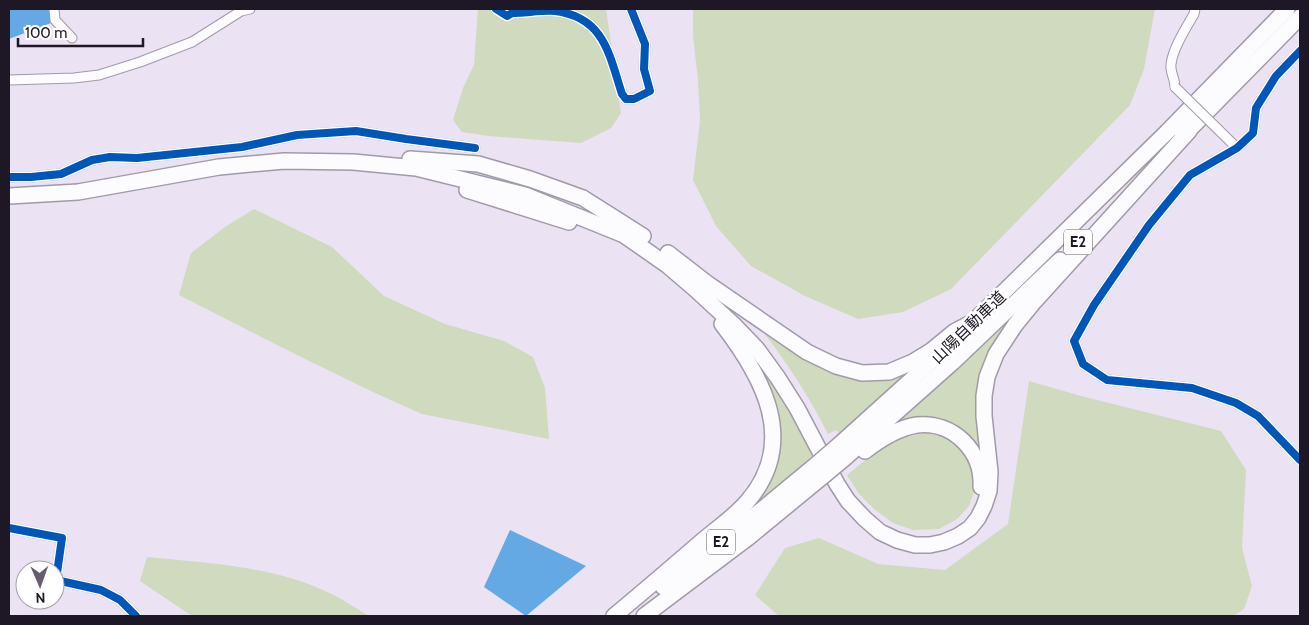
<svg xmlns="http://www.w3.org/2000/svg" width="1309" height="625" font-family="Cabin,'Noto Sans JP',sans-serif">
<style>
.green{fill:#cfdabf}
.water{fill:#64a8e4}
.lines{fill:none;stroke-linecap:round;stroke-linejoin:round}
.minor-casing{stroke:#a19aa8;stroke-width:11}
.motorway-casing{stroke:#a19aa8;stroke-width:18}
.minor{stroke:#fcfbfd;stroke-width:9}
.motorway{stroke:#fcfbfd;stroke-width:15}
.minor-bridge-casing{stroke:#a19aa8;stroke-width:11;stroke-linecap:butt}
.motorway-bridge-casing{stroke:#a19aa8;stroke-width:18;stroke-linecap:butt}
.minor-bridge{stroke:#fcfbfd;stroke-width:9}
.motorway-bridge{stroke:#fcfbfd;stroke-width:15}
.cycleway-casing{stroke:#fff;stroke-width:11}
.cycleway{stroke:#0057b8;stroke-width:8}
.labels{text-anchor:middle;stroke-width:5;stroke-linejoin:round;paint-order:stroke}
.shield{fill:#fff;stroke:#625d66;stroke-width:1}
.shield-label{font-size:15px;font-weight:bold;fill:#1e1725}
.street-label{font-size:16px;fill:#1e1725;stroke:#fff}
</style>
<rect width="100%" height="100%" fill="#ebe2f3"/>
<g class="green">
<path d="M 478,9 L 606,9 L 621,113 L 611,128 L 581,143 L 489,136 L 462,132 L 453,120 L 463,88 L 474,65 Z"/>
<path d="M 693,9 L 1155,9 L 1144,69 L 1130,105 L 951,289 L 903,312 L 858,319 L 805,296 L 751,266 L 716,226 L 693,180 L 700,121 L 698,80 L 693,36 Z"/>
<path d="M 254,209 L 332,247 L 384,296 L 445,324 L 504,341 L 533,357 L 545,388 L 549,439 L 422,414 L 375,393 L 297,355 L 179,295 L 191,253 L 225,227 Z"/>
<path d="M 760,328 L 816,363 L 914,369 L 841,434 L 836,430 L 828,434 C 809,396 786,361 760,328 Z"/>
<path d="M 1001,329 L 1004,333 L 993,350 L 985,457 L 980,458 L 963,434 L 898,425 L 896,423 L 923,400 Z"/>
<path d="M 743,343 L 772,380 L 801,428 L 811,450 L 811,457 L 758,504 L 753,498 L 776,455 Z"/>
<path d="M 1029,381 L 1081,396 L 1221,431 L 1246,470 L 1242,548 L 1252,586 L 1244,609 L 1233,616 L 779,616 L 755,595 L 785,548 L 819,538 L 878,564 L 945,570 L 1008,524 Z"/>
<path d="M 925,433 L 949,438 L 966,451 L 974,471 L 975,489 L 969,506 L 957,519 L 939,529 L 913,530 L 893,523 L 874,509 L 859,494 L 847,475 L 878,450 L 898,439 Z"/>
<path d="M 147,557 C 207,563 270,566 325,591 C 340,597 355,608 369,616 L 192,616 L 140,581 Z"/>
</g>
<g class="water">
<path d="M 9,9 L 51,9 L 51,23 L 9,39 Z"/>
<path d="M 510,530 L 586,566 L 526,616 L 484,587 Z"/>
</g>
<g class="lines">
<defs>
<g id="minor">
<path d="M 54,9 L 55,20 L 72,38"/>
<path d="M 496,9 L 507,16 L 512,13 C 526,13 541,10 555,11 C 604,17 609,54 622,94 L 626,99 L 634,99 L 650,91 L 644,69 L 645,44 L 631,9"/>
<path d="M 1300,51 L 1276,76 L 1256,108 L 1253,133 L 1237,148 L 1190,175 L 1149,225 L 1094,305 L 1074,341 L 1083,364 L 1107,380 L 1192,388 L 1236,403 L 1258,416 L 1300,460"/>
<path d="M 9,80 L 74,78 L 99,75 L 140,62 L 192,42 L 241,11 L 250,9"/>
<path d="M 1175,87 C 1175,78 1170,73 1171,64 C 1173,48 1186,28 1194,14 L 1195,9"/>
<path d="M 9,177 L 31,177 L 61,174 L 92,160 L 110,157 L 137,158 L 242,147 L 297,135 L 356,131 L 406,139 L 475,148"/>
<path d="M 9,528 L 62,538 L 56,580 L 101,590 L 120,600 L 136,616"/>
</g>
<g id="motorway">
<path d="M 1182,137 L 1300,17"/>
<path d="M 410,159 L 478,164 L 530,179 L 583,198 L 643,236"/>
<path d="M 467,190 L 569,222"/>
<path d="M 9,196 L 78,192 L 219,167 L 284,161 L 353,162 L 416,168 L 525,195 L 624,235 L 667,265 L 695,289 L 734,325 L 757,349 L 778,378 L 797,408 L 837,484 L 848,501 L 865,519 L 880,532 L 897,540 L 915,545 L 930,545 L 944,542 L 958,536 L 970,528 L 978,518 L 984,506 L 989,491 L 990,472 L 984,416 L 984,396 L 987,377 L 996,354 L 1015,325 L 1033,303 L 1189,131"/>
<path d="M 668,253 L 708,284 L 807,352 L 836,366 L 862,373 L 889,372 L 913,362 L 931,351 L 954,332 L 971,323"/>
<path d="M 964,331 L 1167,132 L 1287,9"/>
<path d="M 839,445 L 942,352"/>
<path d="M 865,451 C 879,440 898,428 917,425 C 953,421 983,451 981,487"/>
<path d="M 846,457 L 953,362 L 1060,260"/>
<path d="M 663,587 L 759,512 L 817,464"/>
<path d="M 614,616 C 643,592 672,567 701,542 C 716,529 734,517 747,502 C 799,442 763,377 722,324"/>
<path d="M 644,616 L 749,537 L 822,477"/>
</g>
</defs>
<use href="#minor" class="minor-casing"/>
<use href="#motorway" class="motorway-casing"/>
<use href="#minor" class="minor"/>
<use href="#motorway" class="motorway"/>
<defs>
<path id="minor-bridge" d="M 1175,87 L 1237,148"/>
<g id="motorway-bridge">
<path d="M 817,464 L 839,445"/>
<path d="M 822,477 L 846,457"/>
</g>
</defs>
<use href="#minor-bridge" class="minor-bridge-casing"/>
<use href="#motorway-bridge" class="motorway-bridge-casing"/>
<use href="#minor-bridge" class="minor-bridge"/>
<use href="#motorway-bridge" class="motorway-bridge"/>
<defs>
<g id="cycleway">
<path d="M 496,9 L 507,16 L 512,13 C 526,13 541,10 555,11 C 604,17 609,54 622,94 L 626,99 L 634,99 L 650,91 L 644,69 L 645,44 L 631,9"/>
<path d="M 1300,51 L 1276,76 L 1256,108 L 1253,133 L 1237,148 L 1190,175 L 1149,225 L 1094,305 L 1074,341 L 1083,364 L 1107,380 L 1192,388 L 1236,403 L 1258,416 L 1300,460"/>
<path d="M 9,177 L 31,177 L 61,174 L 92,160 L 110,157 L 137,158 L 242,147 L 297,135 L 356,131 L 406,139 L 475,148"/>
<path d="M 9,528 L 62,538 L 56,580 L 101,590 L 120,600 L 136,616"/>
</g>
</defs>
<use href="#cycleway" class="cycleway-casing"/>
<use href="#cycleway" class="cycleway"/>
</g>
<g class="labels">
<g class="shield">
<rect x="1064" y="229.5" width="28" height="25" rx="4"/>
<rect x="707" y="529.5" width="28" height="25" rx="4"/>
</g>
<g class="shield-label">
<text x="1078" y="247">E2</text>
<text x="721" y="547">E2</text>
</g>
<g class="street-label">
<text transform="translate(968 327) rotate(-44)" y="6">山陽自動車道</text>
</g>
</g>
<rect width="1309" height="625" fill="none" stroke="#1e1725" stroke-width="20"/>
<g transform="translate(40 585) rotate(178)"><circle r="24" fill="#ffffff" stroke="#a5a2a8"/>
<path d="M0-4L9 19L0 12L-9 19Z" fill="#665e6d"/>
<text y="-8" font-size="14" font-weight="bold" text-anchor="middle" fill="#1e1725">N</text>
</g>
<path d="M18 38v8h125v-8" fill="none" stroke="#1e1725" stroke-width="2.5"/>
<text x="25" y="38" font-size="15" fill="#1e1725" stroke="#ffffff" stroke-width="4" paint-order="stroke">100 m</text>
</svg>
